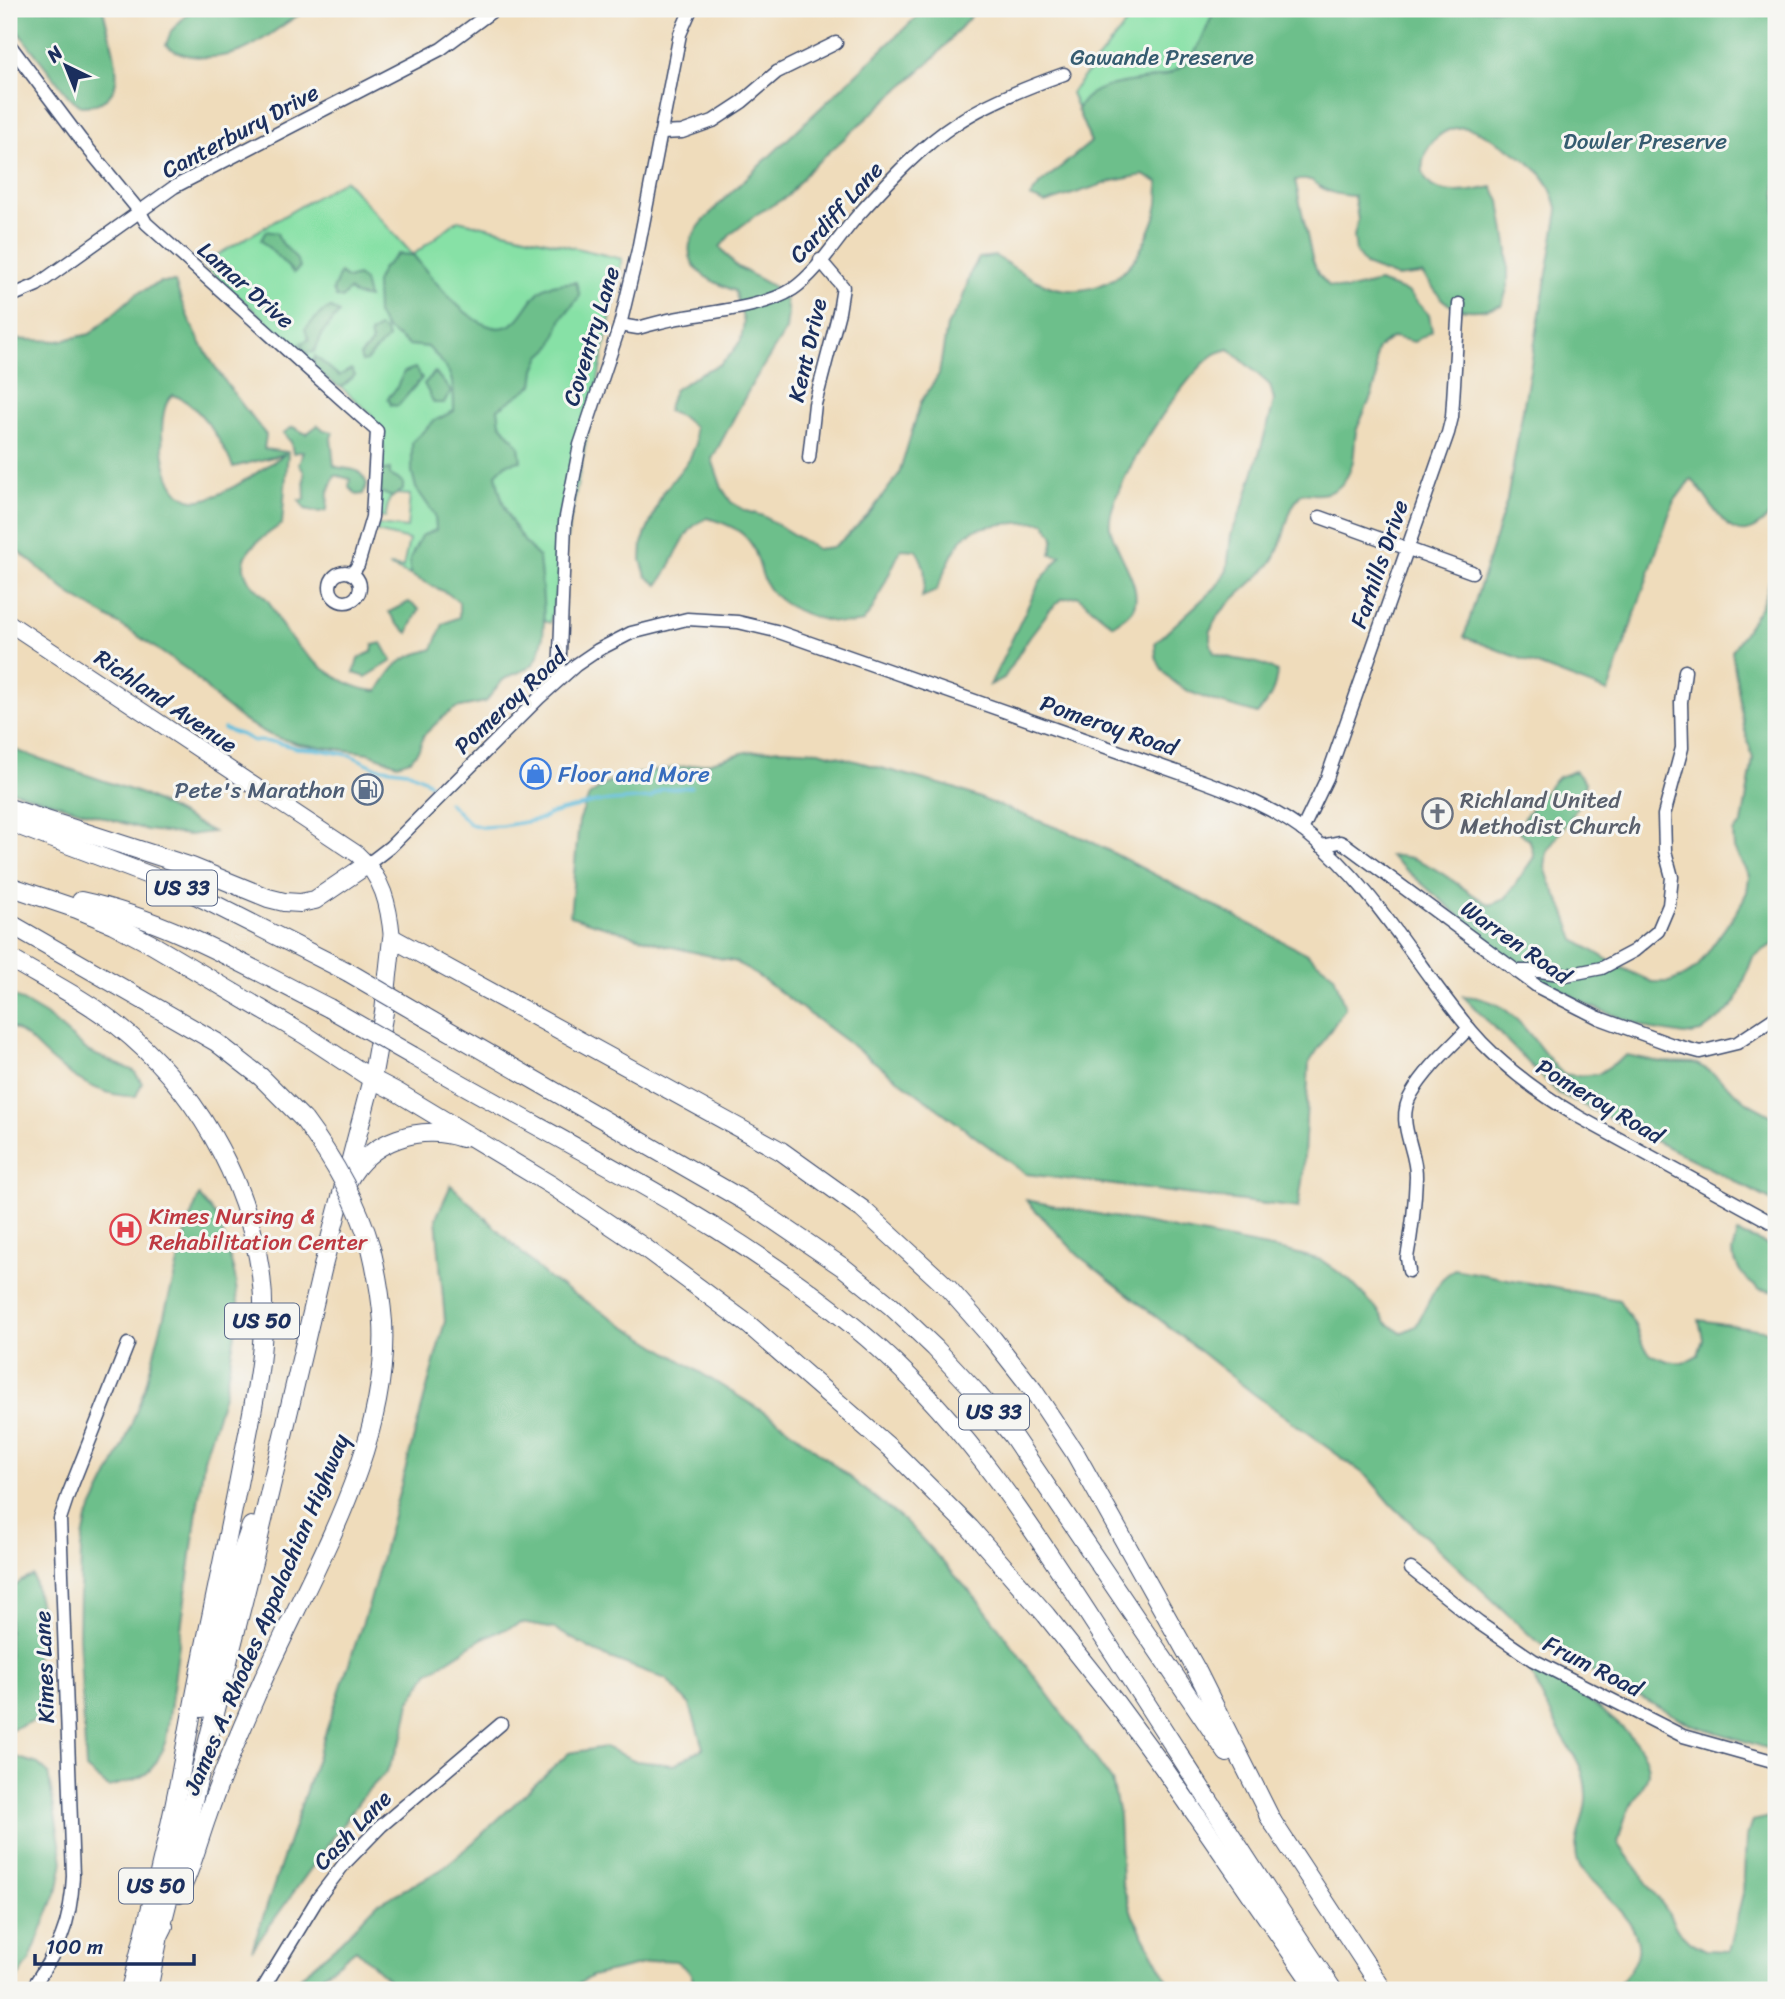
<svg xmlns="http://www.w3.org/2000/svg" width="1785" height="1999" font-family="Sriracha,sans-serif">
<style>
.green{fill:#87e1a6;stroke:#518882;stroke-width:2}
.forest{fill:#6dbf8b;stroke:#447774;stroke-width:2;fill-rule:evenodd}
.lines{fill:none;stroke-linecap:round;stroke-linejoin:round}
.stream{stroke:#5dbcdb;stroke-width:3.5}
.minor-casing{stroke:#3b496c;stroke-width:15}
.major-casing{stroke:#3b496c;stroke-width:18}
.highway-casing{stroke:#3b496c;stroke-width:20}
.minor{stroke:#fff;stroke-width:12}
.major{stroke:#fff;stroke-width:16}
.highway{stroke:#fff;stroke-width:18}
.highway-bridge-casing{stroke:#3b496c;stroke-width:20;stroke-linecap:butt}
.highway-bridge{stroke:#fff;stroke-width:18}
.labels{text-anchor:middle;stroke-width:6;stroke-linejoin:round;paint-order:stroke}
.shield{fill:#f6f6f2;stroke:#5d6b8a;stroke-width:2}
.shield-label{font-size:21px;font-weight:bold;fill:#1b2f5e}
.park-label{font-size:23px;fill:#365c70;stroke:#f6f6f2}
.street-label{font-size:23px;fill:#1b2f5e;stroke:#f6f6f2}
.shop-label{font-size:23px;fill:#366cbe;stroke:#f6f6f2;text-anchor:start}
.service-label{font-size:23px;fill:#4e5e75;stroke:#f6f6f2;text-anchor:end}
.worship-label{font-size:23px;fill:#5b616d;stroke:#f6f6f2;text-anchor:start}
.health-label{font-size:23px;fill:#be3a42;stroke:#f6f6f2;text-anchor:start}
</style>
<rect width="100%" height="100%" fill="#f6f6f2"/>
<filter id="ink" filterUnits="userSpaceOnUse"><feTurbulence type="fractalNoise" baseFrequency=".0143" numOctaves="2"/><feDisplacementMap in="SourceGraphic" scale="14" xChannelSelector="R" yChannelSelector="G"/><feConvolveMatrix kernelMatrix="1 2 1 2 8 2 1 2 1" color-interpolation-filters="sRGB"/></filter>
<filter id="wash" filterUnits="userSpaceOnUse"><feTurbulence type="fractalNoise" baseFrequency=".00686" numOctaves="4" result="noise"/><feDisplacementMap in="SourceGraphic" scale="28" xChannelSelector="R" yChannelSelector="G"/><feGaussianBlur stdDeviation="1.57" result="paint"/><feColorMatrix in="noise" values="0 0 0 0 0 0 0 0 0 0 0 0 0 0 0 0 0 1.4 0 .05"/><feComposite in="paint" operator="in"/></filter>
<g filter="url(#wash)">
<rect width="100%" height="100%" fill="#efdcbb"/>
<g class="green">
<path d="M 1138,9 L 1352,9 L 1091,142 L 1071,93 Z"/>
<path d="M 345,180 L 413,255 L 458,220 L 622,259 L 550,623 L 410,575 L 389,566 L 403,568 L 409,540 L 377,532 L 377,525 L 407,528 L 410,495 L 396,494 L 389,500 L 385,518 L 376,517 L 384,448 L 370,413 L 202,264 Z"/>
</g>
<g class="forest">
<path d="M 9,9 L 103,9 C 109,42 140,105 81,106 L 69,97 L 9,20 Z"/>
<path d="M 192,9 L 309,9 C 269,30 251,60 201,57 C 187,56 178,54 166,45 L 171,31 Z"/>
<path d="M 925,9 L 977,9 L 936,56 L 809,170 L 788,196 L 757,214 L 731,234 L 720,247 L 736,266 L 774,287 L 785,298 L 788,313 L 786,330 L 752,384 L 712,459 L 722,488 L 731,502 L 746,511 L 763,516 L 817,549 L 833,547 L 846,537 L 869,514 L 899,474 L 921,402 L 939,374 L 947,326 L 961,303 L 971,272 L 979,258 L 995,256 C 1009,264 1023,274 1037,281 C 1078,302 1124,285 1143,245 C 1154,223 1161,207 1158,182 L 1143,175 L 1113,181 L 1045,203 L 1030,197 L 1040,184 L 1091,142 L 1077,109 C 1080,105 1083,100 1087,97 C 1115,74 1162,88 1188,61 C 1201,47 1207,26 1215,9 L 1776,9 L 1776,502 C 1770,515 1764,524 1750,530 C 1724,540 1707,492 1691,479 L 1673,503 L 1608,692 L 1464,637 L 1507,500 L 1558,211 C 1550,179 1539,168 1511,150 C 1498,142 1482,131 1467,128 C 1430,121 1401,182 1444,191 C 1460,194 1476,190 1492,187 L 1500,201 L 1508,251 L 1508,286 L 1502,305 C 1483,311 1459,315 1443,300 C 1435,292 1430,282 1422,274 L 1396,277 L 1365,265 L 1356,252 L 1354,236 L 1358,220 L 1354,196 C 1336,195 1325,192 1311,180 L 1295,180 L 1312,258 L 1318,274 L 1329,286 L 1346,290 L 1379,282 L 1408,292 L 1429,315 L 1432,331 L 1414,342 L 1394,337 C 1366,351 1379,357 1376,381 C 1373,399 1361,415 1356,432 C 1354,443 1355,455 1352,465 C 1343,492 1328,497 1302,493 C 1285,511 1287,535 1275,557 C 1261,582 1210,608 1210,637 C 1210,642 1212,648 1214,653 C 1238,663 1255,657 1277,672 C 1275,690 1270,700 1257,714 C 1225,703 1170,696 1157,659 C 1155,654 1156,648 1155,643 L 1216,587 L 1227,570 L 1231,535 L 1245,501 L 1270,417 L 1274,400 L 1270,385 L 1229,349 C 1224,351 1218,352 1214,355 C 1184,375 1105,492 1110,527 C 1114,549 1140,581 1135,603 C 1133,613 1121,620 1113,625 L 1077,596 L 1062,599 L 1050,610 L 1030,636 L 1004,678 L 990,685 L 1040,581 L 1061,556 L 1051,554 L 1054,537 L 1045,523 C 1030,521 982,524 969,533 C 955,541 943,577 936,591 L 922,597 C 926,579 927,567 916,550 L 901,549 L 873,608 L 863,622 C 835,628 783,611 767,586 C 759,572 759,554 749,541 C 740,528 722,522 707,518 C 703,521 696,523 693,527 C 680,539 671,569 658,585 L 646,576 L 641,560 L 642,543 L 662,494 L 689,460 L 696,444 L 694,427 L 682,417 L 667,411 L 674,390 L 701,373 L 719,365 L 731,354 L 741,340 L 744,322 L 735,291 C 715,283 685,272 690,244 C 693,229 710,215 719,204 Z"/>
<path d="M 266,231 L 277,233 C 282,250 294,249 300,267 L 294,273 L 261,240 Z"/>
<path d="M 398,254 L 413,255 C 432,277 484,350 516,321 C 527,311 534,290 549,286 C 557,283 567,283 576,282 L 580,296 L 562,318 L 552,346 L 541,356 L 535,370 L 533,385 L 498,409 L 500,423 L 519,446 L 521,461 L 506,464 L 496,474 C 501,506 515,535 539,557 C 541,585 552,645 532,665 C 524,673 510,673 502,681 C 496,687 491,696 485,702 L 456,708 L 444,716 L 424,735 L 419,749 L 411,760 L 397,764 L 369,753 L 298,744 L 270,735 L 244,721 L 221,703 L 189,671 L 135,634 L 71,595 L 9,543 L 9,339 L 59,341 L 90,334 L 136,294 L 160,282 L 175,282 C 192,341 228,388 266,435 L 264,449 L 288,452 L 282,524 C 268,534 243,547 244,567 C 245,583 261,591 269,602 C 274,610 277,619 282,626 C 300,655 344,690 378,691 C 395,662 400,658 433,649 L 443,624 L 459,617 L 459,602 L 447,593 L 410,575 L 410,559 L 421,536 L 436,530 L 435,515 L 416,488 L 412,472 L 412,442 L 434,421 L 454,411 C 454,376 452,372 428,347 L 409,345 L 385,328 L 377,314 L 376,283 L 382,269 ZM 173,395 C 200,404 222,442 233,467 L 285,454 C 265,467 215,504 193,500 C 162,495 158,432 165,408 C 166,403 170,398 173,395 Z"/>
<path d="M 340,273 L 348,279 L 357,276 L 364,281 L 368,298 L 355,295 L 349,290 L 342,298 L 336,297 L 333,290 Z"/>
<path d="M 331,308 L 339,313 L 324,331 L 314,352 L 305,353 L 301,343 L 309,340 L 305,329 L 322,312 Z"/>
<path d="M 379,328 L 386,332 L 388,338 L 366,361 L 362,362 L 360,356 L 372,343 L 370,334 Z"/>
<path d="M 315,356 L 339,376 L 351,369 L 355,375 L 343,386 L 339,387 L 324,377 L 313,365 Z"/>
<path d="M 415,368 L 422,378 L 398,406 L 391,405 L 388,398 L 396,389 L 404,372 Z"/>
<path d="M 435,372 L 451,391 L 444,403 L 434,403 L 424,384 Z"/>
<path d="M 318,425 L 324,430 L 333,432 L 331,438 L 334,466 C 350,472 358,464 367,484 L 363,494 L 357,495 L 349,487 L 350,479 L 335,475 L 328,493 L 327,510 L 319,512 L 305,509 L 299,500 L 305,500 L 304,472 L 299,464 L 303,451 L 293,453 L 291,442 L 283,433 L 293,427 L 306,434 Z"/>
<path d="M 390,469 L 390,475 L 403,482 L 403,490 L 392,497 L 375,490 L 380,471 Z"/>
<path d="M 1776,554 L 1776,942 L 1753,957 L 1736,1002 L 1725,1014 L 1701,1032 L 1685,1035 L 1654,1030 L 1592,1007 L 1515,964 L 1390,856 C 1428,853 1458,889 1490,905 L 1505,899 L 1534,857 L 1530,841 L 1519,831 L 1526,815 L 1547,789 L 1558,777 L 1575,771 L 1586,783 L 1581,799 L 1574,813 L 1547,851 L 1545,867 L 1550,882 L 1564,910 L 1575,940 L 1620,967 L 1652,982 L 1669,982 L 1685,976 L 1698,966 L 1739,908 L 1747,892 L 1749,876 L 1734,849 L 1733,832 L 1742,824 L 1753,759 L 1744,727 L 1732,651 L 1760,608 L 1767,592 Z"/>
<path d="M 409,602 L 419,609 L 408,633 L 397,624 L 389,612 Z"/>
<path d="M 382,643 L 392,661 L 366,677 L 354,673 L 358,658 L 372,652 L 373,645 Z"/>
<path d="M 9,748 L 142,794 L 213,832 L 189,835 L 147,830 L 9,790 Z"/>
<path d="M 780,749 L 819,751 L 954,788 L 1088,840 L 1307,954 L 1334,975 L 1345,1008 L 1309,1063 L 1303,1175 L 1298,1208 L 1026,1174 L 765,981 L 736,962 L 668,946 L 570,916 L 579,821 L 589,796 L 616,777 L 707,763 L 746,752 Z"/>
<path d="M 9,993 L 46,1015 L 89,1052 L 134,1071 L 142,1083 L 136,1096 C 107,1098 78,1081 56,1064 C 39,1051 28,1034 9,1026 Z"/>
<path d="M 1463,996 C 1517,998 1529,1041 1563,1074 L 1579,1076 L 1598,1074 L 1627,1055 L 1660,1062 L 1695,1063 L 1710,1071 L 1748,1103 L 1776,1118 L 1776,1203 L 1700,1163 L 1558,1093 Z"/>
<path d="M 451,1185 L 548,1278 L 783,1424 L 909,1525 L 981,1604 L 1112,1781 L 1119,1815 L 1122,1883 L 1133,1916 L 1173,1990 L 697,1990 L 690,1972 L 676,1961 L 660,1960 L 592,1976 L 568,1990 L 396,1990 L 395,1986 L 356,1949 L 304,1990 L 285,1990 L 337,1945 L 377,1904 L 439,1871 L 466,1849 L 569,1753 L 605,1747 L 636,1761 L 674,1765 L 703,1748 L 690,1705 L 666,1679 L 602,1655 L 555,1629 L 521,1623 L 483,1638 L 428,1673 L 410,1702 L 403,1737 L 387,1771 L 364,1795 L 252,1950 L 370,1601 L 445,1321 L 436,1218 Z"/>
<path d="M 199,1196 L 219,1220 L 235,1276 L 239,1312 L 224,1395 L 204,1459 L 166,1740 C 153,1776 145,1778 108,1787 L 86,1769 L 79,1636 L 81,1548 L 87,1519 L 124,1444 L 145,1388 L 189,1221 Z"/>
<path d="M 1026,1200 L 1287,1251 L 1321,1260 L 1348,1279 L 1376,1308 L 1386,1322 L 1401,1333 L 1416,1326 L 1433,1293 L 1442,1279 L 1454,1269 L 1619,1300 L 1636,1327 L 1641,1342 L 1651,1355 L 1668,1361 L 1683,1363 L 1698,1355 L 1703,1339 L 1699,1320 L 1776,1332 L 1776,1751 L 1690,1724 L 1536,1641 L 1392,1505 L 1368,1477 L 1254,1394 L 1078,1255 Z"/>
<path d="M 1737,1233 L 1776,1248 L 1776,1292 L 1759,1289 L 1747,1280 L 1738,1268 L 1732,1253 Z"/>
<path d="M 33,1576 L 42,1615 L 36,1649 L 37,1676 L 44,1717 L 9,1730 L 9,1592 L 21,1581 Z"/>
<path d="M 1523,1659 C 1556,1681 1650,1730 1648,1773 C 1647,1784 1635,1797 1630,1807 C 1624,1818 1621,1830 1618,1843 L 1668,1912 L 1676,1928 L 1689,1941 L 1706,1950 L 1729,1951 L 1743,1894 L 1746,1839 L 1752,1821 L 1770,1817 L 1776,1822 L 1776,1990 L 1610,1990 C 1662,1950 1633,1923 1598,1886 C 1593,1881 1584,1874 1580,1867 C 1568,1842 1588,1818 1586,1794 C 1585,1763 1569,1751 1557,1726 C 1545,1704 1535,1682 1523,1659 Z"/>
<path d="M 9,1755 L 38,1764 L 48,1773 L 63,1861 L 58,1888 L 29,1962 L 9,1990 Z"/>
</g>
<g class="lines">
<g class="stream">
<path d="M 224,729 L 242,735 L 254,741 L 275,742 L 297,748 L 315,749 L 350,755 L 375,767 L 407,771 L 424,779 L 435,788"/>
<path d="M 448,802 L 470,824 L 482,827 L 502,826 L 542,819 L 550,814 L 596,802 L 650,798 L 662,789 L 691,787"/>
</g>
</g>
</g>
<g filter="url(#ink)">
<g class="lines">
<defs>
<g id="minor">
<path d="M 9,44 L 81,140 L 140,212 L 146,223 L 377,431 L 372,517 L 358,565 L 352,574"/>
<path d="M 662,133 L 682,132 L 713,121 L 742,102 L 777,72 L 836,43"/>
<path d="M 9,293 L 16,294 L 37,285 L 174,187 L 441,49 L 495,9"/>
<path d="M 620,325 L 638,328 C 653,324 669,319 685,317 C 717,311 766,307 793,289 C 819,271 838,237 860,213 C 889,181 920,147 957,123 C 987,103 1030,86 1064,74"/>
<path d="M 809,458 L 815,404 L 839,312 L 843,287 L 820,260"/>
<path d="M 1320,517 L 1472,572"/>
<circle cx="345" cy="587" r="15"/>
<path d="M 559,679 L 565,522 L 580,445 L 620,325 L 638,250 L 680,34 L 691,9"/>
<path d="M 1302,830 L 1327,778 L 1448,433 L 1452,417 L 1459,304"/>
<path d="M 1321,846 L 1340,842 L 1346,845 L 1538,987 L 1599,1018 L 1670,1044 L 1700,1052 L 1737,1043 L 1776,1017"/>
<path d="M 368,864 L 390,847 L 539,698 L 576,665 L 598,650 L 631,633 L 687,619 L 738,622 L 776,631 L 1197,779 C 1236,793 1277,809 1310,836 C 1375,888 1415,964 1468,1027 C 1499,1064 1538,1093 1579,1117 L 1776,1225"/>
<path d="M 1516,971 L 1540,971 L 1566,975 L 1602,968 L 1634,951 L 1658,931 L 1669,905 L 1672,877 L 1665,851 L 1664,815 L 1682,748 L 1681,702 L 1685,671"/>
<path d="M 1409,1271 L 1407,1258 C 1412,1231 1415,1204 1416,1177 C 1417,1148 1394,1122 1412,1093 C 1426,1069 1450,1048 1469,1028"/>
<path d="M 1411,1569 L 1479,1623 L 1533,1660 L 1683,1736 L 1776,1762"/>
<path d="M 31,1990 C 58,1948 71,1928 73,1876 L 60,1519 L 68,1495 L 128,1344"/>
<path d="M 262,1990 L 318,1898 L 344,1864 L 381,1826 L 501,1724"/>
</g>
<path id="major" d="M 9,623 L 357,854 C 383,877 389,905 392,938"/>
<g id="highway">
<path d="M 9,808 L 192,867 L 268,898 L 284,902 L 300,903 L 315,900 L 368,864"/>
<path d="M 9,822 L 180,887 L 348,972"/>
<path d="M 9,886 L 77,909 L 113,924 L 151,944 L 305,1035 L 372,1079 L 397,1092 L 551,1185 L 645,1248 L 749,1325 L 890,1448 L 970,1528 L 1046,1615 L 1116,1703 L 1163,1767 L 1317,1990"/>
<path d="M 81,901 C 170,920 248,967 329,1008"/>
<path d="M 9,923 L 216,1042 L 261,1077 L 304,1120"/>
<path d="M 9,958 C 42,978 88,1001 117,1025 C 194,1086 247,1177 261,1275 C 269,1336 255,1399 243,1458 C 233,1511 222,1564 211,1617 C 199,1672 189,1727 179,1782 C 165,1852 148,1921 130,1990"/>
<path d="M 425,1017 L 750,1204 L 844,1268 L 891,1306 L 935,1348 L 976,1392 L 1012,1435 L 1227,1753"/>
<path d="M 413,1056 C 571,1149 742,1226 880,1349 C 971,1431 1036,1533 1102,1635 C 1179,1753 1254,1873 1333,1990"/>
<path d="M 348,1181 C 370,1140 420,1124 462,1138"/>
<path d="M 202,1708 L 242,1552 L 251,1526"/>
<path d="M 1268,1815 L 1383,1990"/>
<path d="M 179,1894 C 192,1868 198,1841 208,1814 C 222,1773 241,1730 258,1691 C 308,1576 390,1451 383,1322 C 381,1297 377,1273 371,1248"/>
<path d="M 159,1936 L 255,1554 L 324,1262 L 372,1079 L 384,1012 L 392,938 L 781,1151 L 862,1209 L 948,1288 L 993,1339 L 1033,1390 L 1075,1453 L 1197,1671 L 1273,1823"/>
<path d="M 148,1990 L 159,1936 L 164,1926"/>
</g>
</defs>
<use href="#minor" class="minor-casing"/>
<use href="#major" class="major-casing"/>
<use href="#highway" class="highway-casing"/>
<use href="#minor" class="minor"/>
<use href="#major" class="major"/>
<use href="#highway" class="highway"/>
<defs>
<g id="highway-bridge">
<path d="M 348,972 L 425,1017"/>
<path d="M 329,1008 L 413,1056"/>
<path d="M 304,1120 C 334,1160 357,1200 371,1248"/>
</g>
</defs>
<use href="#highway-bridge" class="highway-bridge-casing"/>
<use href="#highway-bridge" class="highway-bridge"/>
</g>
</g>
<defs>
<symbol id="shop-ring" viewBox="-11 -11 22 22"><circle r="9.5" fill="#f6f6f2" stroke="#3f7fe0" stroke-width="1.5"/><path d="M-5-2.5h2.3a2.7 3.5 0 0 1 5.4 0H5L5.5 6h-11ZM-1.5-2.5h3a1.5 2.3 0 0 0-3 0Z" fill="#3f7fe0"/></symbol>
<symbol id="fuel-ring" viewBox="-11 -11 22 22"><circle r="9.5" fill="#f6f6f2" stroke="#5c6f8a" stroke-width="1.5"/><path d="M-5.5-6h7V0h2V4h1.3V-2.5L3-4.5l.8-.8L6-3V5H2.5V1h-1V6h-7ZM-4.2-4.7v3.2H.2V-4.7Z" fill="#5c6f8a"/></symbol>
<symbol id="church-ring" viewBox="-11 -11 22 22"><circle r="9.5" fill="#f6f6f2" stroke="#6b7280" stroke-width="1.5"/><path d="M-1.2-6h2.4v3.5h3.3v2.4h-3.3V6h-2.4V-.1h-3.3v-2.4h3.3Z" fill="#6b7280"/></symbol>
<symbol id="hospital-ring" viewBox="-11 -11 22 22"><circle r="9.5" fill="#f6f6f2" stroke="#e0444e" stroke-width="1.5"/><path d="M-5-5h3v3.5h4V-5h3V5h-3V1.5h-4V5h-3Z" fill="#e0444e"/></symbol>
</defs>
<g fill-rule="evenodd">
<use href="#shop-ring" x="518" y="756" width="35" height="35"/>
<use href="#fuel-ring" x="350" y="772" width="35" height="35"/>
<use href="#church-ring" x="1420" y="796" width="35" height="35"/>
<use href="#hospital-ring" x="108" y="1212" width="35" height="35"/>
</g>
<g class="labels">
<g class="shield">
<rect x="147" y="870.5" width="70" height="35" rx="5"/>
<rect x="225" y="1303.5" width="74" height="35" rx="5"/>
<rect x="959" y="1394.5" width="70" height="35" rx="5"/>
<rect x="119" y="1868.5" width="74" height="35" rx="5"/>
</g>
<g class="shield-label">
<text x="182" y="895">US 33</text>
<text x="262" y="1328">US 50</text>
<text x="994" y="1419">US 33</text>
<text x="156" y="1893">US 50</text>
</g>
<g class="park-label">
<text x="1162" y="65">Gawande Preserve</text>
<text x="1645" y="149">Dowler Preserve</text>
</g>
<g class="street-label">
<text transform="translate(240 131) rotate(-28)" y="8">Canterbury Drive</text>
<text transform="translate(836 212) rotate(-48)" y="8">Cardiff Lane</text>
<text transform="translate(246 285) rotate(41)" y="8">Lamar Drive</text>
<text transform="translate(591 336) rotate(-73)" y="8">Coventry Lane</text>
<text transform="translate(807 350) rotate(-77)" y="8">Kent Drive</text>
<text transform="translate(1379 564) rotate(-71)" y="8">Farhills Drive</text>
<text transform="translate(166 701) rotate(34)" y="8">Richland Avenue</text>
<text transform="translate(510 701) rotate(-43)" y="8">Pomeroy Road</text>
<text transform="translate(1109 725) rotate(19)" y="8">Pomeroy Road</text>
<text transform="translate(1516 942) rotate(35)" y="8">Warren Road</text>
<text transform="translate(1600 1101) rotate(31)" y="8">Pomeroy Road</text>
<text transform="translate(266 1614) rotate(-67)" y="8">James A. Rhodes Appalachian Highway</text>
<text transform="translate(1593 1666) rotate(27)" y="8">Frum Road</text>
<text transform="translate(44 1667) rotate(-92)" y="8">Kimes Lane</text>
<text transform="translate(352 1830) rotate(-46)" y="8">Cash Lane</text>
</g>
<g class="shop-label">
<text x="558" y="782">Floor and More</text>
</g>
<g class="service-label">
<text x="345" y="798">Pete's Marathon</text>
</g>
<g class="worship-label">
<text x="1460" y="808">Richland United<tspan x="1460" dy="26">Methodist Church</tspan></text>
</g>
<g class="health-label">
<text x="149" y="1224">Kimes Nursing &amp;<tspan x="149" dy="26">Rehabilitation Center</tspan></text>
</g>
</g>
<rect width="1785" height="1999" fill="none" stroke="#f6f6f2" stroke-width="35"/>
<g transform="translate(66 66) rotate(317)" stroke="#f6f6f2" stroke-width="5" paint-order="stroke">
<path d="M0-5L12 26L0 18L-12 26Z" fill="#1b2f5e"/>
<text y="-10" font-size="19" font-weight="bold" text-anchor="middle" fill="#1b2f5e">N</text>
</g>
<path d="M35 1954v10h159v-10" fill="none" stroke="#1b2f5e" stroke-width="3.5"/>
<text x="46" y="1954" font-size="21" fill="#1b2f5e" stroke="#f6f6f2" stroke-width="5" paint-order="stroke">100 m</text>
</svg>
